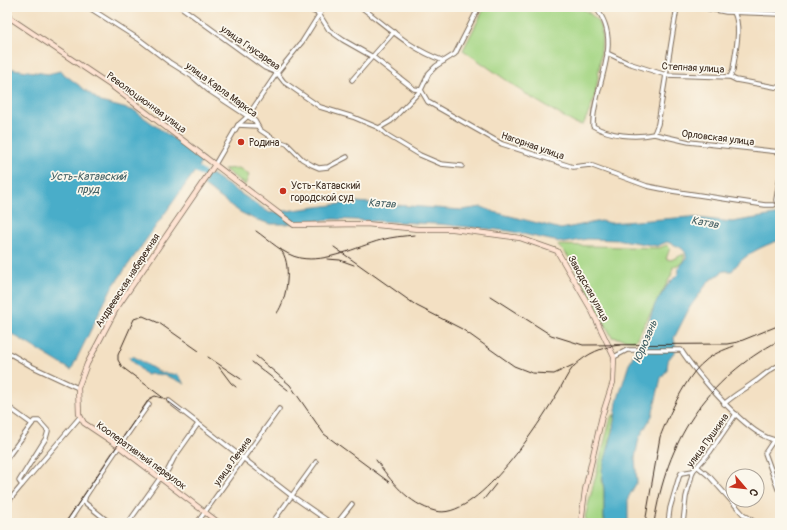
<svg xmlns="http://www.w3.org/2000/svg" width="787" height="530" font-family="Pangolin,sans-serif">
<style>
.green{fill:#a5d684;stroke:#708051}
.water{fill:#4aadc9;stroke:#426c74}
.lines{fill:none;stroke-linecap:round;stroke-linejoin:round}
.river{stroke:#4aadc9;stroke-width:6}
.street-casing{stroke:#7b6a58;stroke-width:5.5}
.secondary-casing{stroke:#7b6a58;stroke-width:6}
.street{stroke:#fff;stroke-width:3.5}
.secondary{stroke:#fee3d2;stroke-width:4.5}
.tram{stroke:#3b2a1e;stroke-width:1}
.rail{stroke:#3b2a1e;stroke-width:1}
.poi-dot{fill:#c8321e;stroke:#fbf7ec;stroke-width:1.5}
.labels{text-anchor:middle;stroke-width:3.5;stroke-linejoin:round;paint-order:stroke}
.street-label{font-size:10px;fill:#3b2a1e;stroke:#fbf7ec}
.poi-label{font-size:10px;fill:#3b2a1e;stroke:#fbf7ec;text-anchor:start}
.water-label{font-size:11px;font-style:italic;fill:#415e62;stroke:#fbf7ec}
</style>
<rect width="100%" height="100%" fill="#fbf7ec"/>
<filter id="ink" filterUnits="userSpaceOnUse"><feTurbulence type="fractalNoise" baseFrequency=".025" numOctaves="2"/><feDisplacementMap in="SourceGraphic" scale="8" xChannelSelector="R" yChannelSelector="G"/><feConvolveMatrix kernelMatrix="1 2 1 2 8 2 1 2 1" color-interpolation-filters="sRGB"/></filter>
<filter id="wash" filterUnits="userSpaceOnUse"><feTurbulence type="fractalNoise" baseFrequency=".012" numOctaves="4" result="noise"/><feDisplacementMap in="SourceGraphic" scale="16" xChannelSelector="R" yChannelSelector="G"/><feGaussianBlur stdDeviation="0.9" result="paint"/><feColorMatrix in="noise" values="0 0 0 0 0 0 0 0 0 0 0 0 0 0 0 0 0 1.4 0 .05"/><feComposite in="paint" operator="in"/></filter>
<g filter="url(#wash)">
<rect width="100%" height="100%" fill="#f3e0c3"/>
<g class="green">
<path d="M 485,7 L 580,7 C 589,12 598,19 601,29 C 604,37 597,90 594,99 C 591,108 587,116 583,125 L 574,123 L 532,98 L 463,50 Z"/>
<path d="M 239,168 L 249,175 L 245,185 L 224,169 Z"/>
<path d="M 557,245 L 659,248 L 667,245 L 670,248 L 666,259 L 671,260 L 684,254 L 684,262 L 673,267 L 671,276 L 635,341 L 612,337 L 568,256 Z"/>
<path d="M 615,414 L 602,480 L 604,490 L 604,523 L 587,523 L 585,517 L 611,417 Z"/>
</g>
<g class="water">
<path d="M 7,68 L 48,74 L 60,71 L 101,102 L 135,111 L 203,160 L 111,289 L 71,370 L 7,331 Z"/>
<path d="M 211,174 L 270,213 L 356,202 L 462,210 L 482,207 L 494,212 L 561,229 L 601,221 L 610,223 L 689,217 L 732,222 L 780,214 L 780,240 C 762,246 743,255 732,271 L 724,271 L 709,281 L 690,307 L 674,338 L 676,350 L 668,360 L 667,370 L 661,378 L 652,416 L 639,438 L 635,458 L 637,482 L 628,498 L 628,523 L 604,523 L 604,490 L 602,470 L 614,428 L 617,402 L 629,364 L 647,327 L 655,304 L 669,283 L 678,274 L 678,268 L 686,260 C 688,248 677,246 667,242 L 657,246 L 621,240 L 587,239 L 564,243 L 509,231 L 438,224 L 334,219 L 286,224 L 271,224 L 254,219 L 240,212 L 203,185 Z"/>
<path d="M 133,356 L 159,372 L 178,375 L 185,384 C 175,379 158,371 146,375 L 129,358 Z"/>
</g>
<g class="lines">
<path class="river" d="M 190,165 L 210,179"/>
</g>
</g>
<g filter="url(#ink)">
<g class="lines">
<defs>
<g id="street">
<path d="M 88,7 L 140,40 L 169,62 L 193,77 L 208,90 L 255,121 L 260,130 L 275,140 L 287,144 L 302,159 L 312,165 L 319,168 L 328,167 L 347,157"/>
<path d="M 181,7 L 265,68 L 277,73 L 284,82 L 320,107 L 353,117 L 379,128 L 387,135 L 420,155 L 441,164 L 462,166"/>
<path d="M 304,7 L 319,14 L 329,30 L 343,40 L 373,57 L 414,89 L 421,90 L 428,102 L 502,144 L 573,167 L 590,165 L 647,186 L 672,191 L 765,205 L 774,205"/>
<path d="M 361,7 C 389,28 410,49 444,61"/>
<path d="M 595,7 C 626,43 592,87 593,126 C 610,136 635,138 654,134 L 658,124 L 677,7"/>
<path d="M 700,7 L 726,12 L 780,14"/>
<path d="M 607,53 L 628,63 L 666,75 L 730,77 L 736,80 L 780,88"/>
<path d="M 730,77 L 733,70 C 735,52 742,29 734,12"/>
<path d="M 352,80 L 394,32"/>
<path d="M 238,125 L 257,126"/>
<path d="M 379,128 L 391,121 L 421,90 L 429,73 L 436,66 L 455,54 L 479,7"/>
<path d="M 654,134 L 689,142 L 780,152"/>
<path d="M 214,166 L 238,125 L 247,117 L 277,73 L 302,42 L 324,7"/>
<path d="M 776,200 L 780,176"/>
<path d="M 7,352 L 31,366 L 78,388"/>
<path d="M 614,357 L 627,350 L 681,350 C 695,372 754,444 780,440"/>
<path d="M 169,401 L 292,496 L 331,523"/>
<path d="M 724,404 C 735,394 744,390 756,381 C 764,375 770,369 780,365"/>
<path d="M 7,406 L 32,424 L 34,421 L 39,421 L 48,431 L 46,438 L 19,481 L 22,485 L 7,503"/>
<path d="M 773,441 L 765,453 L 778,489 L 780,490"/>
<path d="M 7,458 L 32,424"/>
<path d="M 698,467 L 710,477 L 743,514 L 756,523"/>
<path d="M 22,485 L 80,417"/>
<path d="M 85,498 L 84,502 L 110,523"/>
<path d="M 68,523 C 94,483 121,443 149,404"/>
<path d="M 128,523 L 160,478 L 168,470 L 174,458 L 198,424"/>
<path d="M 197,523 L 279,409"/>
<path d="M 272,523 L 316,462"/>
<path d="M 337,523 L 352,504"/>
<path d="M 668,523 L 670,508 L 679,477 L 681,473 L 693,471"/>
<path d="M 683,523 L 686,497 L 693,471 L 710,452 L 736,414"/>
</g>
<g id="secondary">
<path d="M 7,16 L 113,87 L 294,225 L 366,224 L 418,229 L 453,229 L 520,238 L 557,251 L 591,309 L 614,357 L 613,382 L 602,416 L 585,490 L 581,523"/>
<path d="M 214,166 L 116,309 L 87,364 L 78,388 L 79,414 L 84,423 L 117,445 L 219,523"/>
</g>
</defs>
<use href="#street" class="street-casing"/>
<use href="#secondary" class="secondary-casing"/>
<use href="#street" class="street"/>
<use href="#secondary" class="secondary"/>
<g class="tram">
<path d="M 208,357 L 241,379"/>
<path d="M 219,367 L 231,383 L 236,387"/>
<path d="M 181,411 L 122,367 L 118,360 L 118,355 L 134,319 L 143,316 L 159,323 L 199,351"/>
<path d="M 65,523 L 149,399 L 155,396 L 162,398"/>
</g>
<g class="rail">
<path d="M 256,231 C 269,240 284,255 300,258 C 327,263 356,247 381,240 C 392,237 403,236 415,235"/>
<path d="M 334,247 L 417,306 L 462,329 L 514,366 L 532,373 L 554,374 L 573,365"/>
<path d="M 327,259 L 340,260 L 354,265"/>
<path d="M 490,296 L 551,335 L 583,345 L 727,344 L 738,342 L 780,325"/>
<path d="M 277,313 C 287,300 293,262 280,249"/>
<path d="M 256,356 L 290,385 L 324,434 L 389,482"/>
<path d="M 252,362 L 288,390"/>
<path d="M 376,460 C 391,481 408,504 435,511 C 476,522 537,427 555,397 C 562,387 566,375 574,366 C 588,353 602,347 620,345"/>
<path d="M 484,499 L 496,484"/>
<path d="M 645,523 L 660,437 C 668,416 687,375 704,362 C 712,354 724,350 734,346"/>
<path d="M 654,523 C 667,440 705,380 780,340"/>
</g>
</g>
</g>
<g class="poi-dot">
<circle cx="241" cy="142" r="4"/>
<circle cx="283" cy="191" r="4"/>
</g>
<g class="labels">
<g class="street-label">
<text transform="translate(251 47) rotate(35)" y="4">улица Гнусарева</text>
<text transform="translate(693 67) rotate(3)" y="4">Степная улица</text>
<text transform="translate(222 89) rotate(36)" y="4">улица Карла Маркса</text>
<text transform="translate(147 102) rotate(36)" y="4">Революционная улица</text>
<text transform="translate(718 137) rotate(7)" y="4">Орловская улица</text>
<text transform="translate(533 145) rotate(19)" y="4">Нагорная улица</text>
<text transform="translate(127 280) rotate(-57)" y="4">Андреевская набережная</text>
<text transform="translate(589 288) rotate(61)" y="4">Заводская улица</text>
<text transform="translate(707 440) rotate(-54)" y="4">улица Пушкина</text>
<text transform="translate(142 455) rotate(36)" y="4">Кооперативный переулок</text>
<text transform="translate(232 461) rotate(-54)" y="4">улица Ленина</text>
</g>
<g class="poi-label">
<text x="249" y="146">Родина</text>
<text x="291" y="189">Усть-Катавский<tspan x="291" dy="12">городской суд</tspan></text>
</g>
<g class="water-label">
<text x="88" y="180">Усть-Катавский<tspan x="88" dy="13">пруд</tspan></text>
<text transform="translate(382 203) rotate(4)" y="4">Катав</text>
<text transform="translate(705 222) rotate(10)" y="4">Катав</text>
<text transform="translate(645 341) rotate(-67)" y="4">Юрюзань</text>
</g>
</g>
<rect width="787" height="530" fill="none" stroke="#fbf7ec" stroke-width="24"/>
<g transform="translate(745 488) rotate(118)"><circle r="19" fill="#fbf7ec" stroke="#aea59a"/>
<path d="M0-3L7 15L0 10L-7 15Z" fill="#c8321e"/>
<text y="-6" font-size="11" font-weight="bold" text-anchor="middle" fill="#3b2a1e">С</text>
</g>
</svg>
